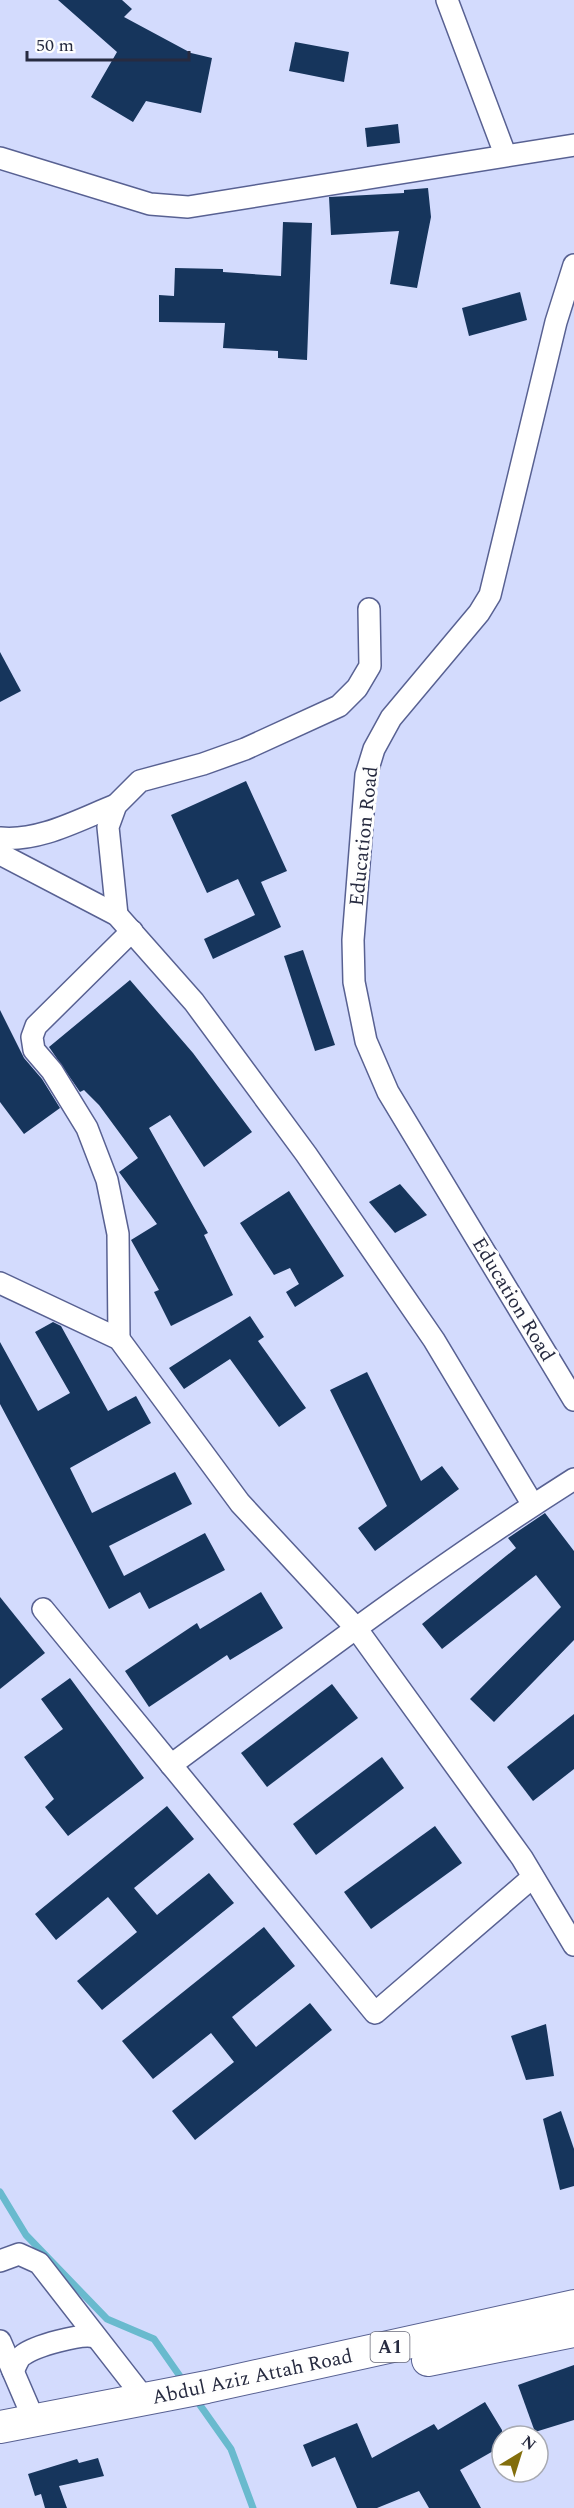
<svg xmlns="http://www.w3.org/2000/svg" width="574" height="2508" font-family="Spectral,serif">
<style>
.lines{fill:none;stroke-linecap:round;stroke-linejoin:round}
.stream{stroke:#69bace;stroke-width:7}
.building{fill:#16355c}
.minor-casing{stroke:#586192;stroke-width:24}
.highway-casing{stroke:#586192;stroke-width:34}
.minor{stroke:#fff;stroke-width:21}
.highway{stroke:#fff;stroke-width:32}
.labels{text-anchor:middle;stroke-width:6;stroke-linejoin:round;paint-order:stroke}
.shield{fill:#fefefe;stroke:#686a79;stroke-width:1.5}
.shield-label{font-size:18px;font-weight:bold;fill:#272b40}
.street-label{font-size:20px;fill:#272b40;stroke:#fefefe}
</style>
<rect width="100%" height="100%" fill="#d3dbfd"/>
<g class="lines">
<g class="stream">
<path d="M 0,2192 L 26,2235 L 107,2319 L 154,2339 L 184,2382"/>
<path d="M 195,2398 L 231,2449 L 253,2508"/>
</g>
</g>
<g class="building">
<path d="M 58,0 L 122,0 L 132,9 L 124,17 L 191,53 L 212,58 L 201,113 L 146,101 L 133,122 L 91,97 L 117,52 Z"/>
<path d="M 295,42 L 349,52 L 344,82 L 289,71 Z"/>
<path d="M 398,124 L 400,143 L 367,147 L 365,128 Z"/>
<path d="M 428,188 L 431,217 L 417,288 L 390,284 L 399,231 L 331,235 L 329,197 L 404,193 L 404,190 Z"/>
<path d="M 283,222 L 312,223 L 307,360 L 278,358 L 278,351 L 223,348 L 225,323 L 159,322 L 159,295 L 174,296 L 175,268 L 223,269 L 223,272 L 281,276 Z"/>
<path d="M 520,292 L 527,320 L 469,336 L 462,308 Z"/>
<path d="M 0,652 L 21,691 L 0,702 Z"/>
<path d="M 246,781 L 287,871 L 261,882 L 281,927 L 213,959 L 204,939 L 255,915 L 238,879 L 207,893 L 171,815 Z"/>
<path d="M 303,950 L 335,1045 L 315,1051 L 284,956 Z"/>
<path d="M 130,980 L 193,1053 L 252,1132 L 204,1167 L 170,1115 L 149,1128 L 208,1233 L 204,1235 L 233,1295 L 171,1326 L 154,1292 L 159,1290 L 131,1240 L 157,1224 L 119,1172 L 138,1158 L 99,1105 L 84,1090 L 80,1092 L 49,1047 Z"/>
<path d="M 0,1010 L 24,1058 L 42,1079 L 60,1108 L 24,1134 L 0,1102 Z"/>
<path d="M 400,1184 L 427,1215 L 395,1233 L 369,1202 Z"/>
<path d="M 289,1191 L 344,1276 L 295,1307 L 286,1292 L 299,1284 L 290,1268 L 274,1275 L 240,1223 Z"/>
<path d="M 250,1316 L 264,1337 L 258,1341 L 306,1408 L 279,1427 L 230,1359 L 184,1389 L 169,1368 Z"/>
<path d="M 53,1322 L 61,1326 L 108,1411 L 136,1396 L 151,1423 L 70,1468 L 92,1513 L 175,1472 L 192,1504 L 109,1546 L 124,1576 L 205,1533 L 225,1570 L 149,1609 L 140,1592 L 109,1609 L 0,1404 L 0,1342 L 38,1411 L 70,1393 L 35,1332 Z"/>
<path d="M 367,1372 L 421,1481 L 442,1466 L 459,1489 L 375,1551 L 358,1528 L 387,1506 L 330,1390 Z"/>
<path d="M 545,1513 L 574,1551 L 574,1640 L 494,1722 L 470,1699 L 561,1607 L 536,1575 L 442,1649 L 422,1624 L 516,1548 L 508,1538 Z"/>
<path d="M 261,1592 L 283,1628 L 230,1660 L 227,1655 L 149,1707 L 125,1671 L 197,1623 L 200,1629 Z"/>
<path d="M 0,1597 L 45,1653 L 0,1689 Z"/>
<path d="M 70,1678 L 144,1778 L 68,1836 L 45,1807 L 54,1799 L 24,1757 L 63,1729 L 41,1699 Z"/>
<path d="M 332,1684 L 358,1718 L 267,1787 L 241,1753 Z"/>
<path d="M 574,1714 L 574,1769 L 533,1801 L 507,1767 Z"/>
<path d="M 382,1757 L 404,1788 L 316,1855 L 293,1824 Z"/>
<path d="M 167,1806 L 194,1839 L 134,1888 L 157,1915 L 209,1873 L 234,1903 L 102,2010 L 77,1981 L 137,1932 L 108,1897 L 56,1940 L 35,1914 Z"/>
<path d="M 435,1826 L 462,1863 L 371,1929 L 344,1892 Z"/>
<path d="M 264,1927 L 295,1966 L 232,2017 L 256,2047 L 310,2003 L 332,2030 L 195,2140 L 172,2111 L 234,2062 L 211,2033 L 153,2079 L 122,2041 Z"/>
<path d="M 546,2024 L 554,2076 L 526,2080 L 511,2036 Z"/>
<path d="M 561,2111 L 574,2149 L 574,2186 L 560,2190 L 543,2119 Z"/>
<path d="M 574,2365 L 574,2420 L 535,2432 L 518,2385 Z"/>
<path d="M 485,2402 L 502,2430 L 502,2446 L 460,2470 L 481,2508 L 429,2508 L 419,2491 L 377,2508 L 357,2508 L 335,2457 L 312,2467 L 303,2445 L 357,2423 L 372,2458 L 434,2424 L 438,2430 Z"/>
<path d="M 98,2458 L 104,2476 L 59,2486 L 67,2508 L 45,2508 L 41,2494 L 35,2496 L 28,2474 L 77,2459 L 79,2463 Z"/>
</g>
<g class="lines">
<defs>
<g id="minor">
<path d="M 447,0 L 505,154"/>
<path d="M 0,158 L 150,204 L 188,207 L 574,145"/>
<path d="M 574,265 L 556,322 L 490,595 L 479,613 L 391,718 L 374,749 L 366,775 L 353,940 L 354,982 L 366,1041 L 388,1092 L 574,1400"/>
<path d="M 0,838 C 40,842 80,819 116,805"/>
<path d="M 0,854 L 117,915 L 194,1002 L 306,1154 L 434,1340 L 533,1505"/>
<path d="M 117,915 L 108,827 L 116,805 L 140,781 L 203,764 L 245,749 L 339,706 L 357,688 L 370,666 L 369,609"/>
<path d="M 0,1283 L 119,1339 L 240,1503 L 356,1628 L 522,1858 L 574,1945"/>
<path d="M 119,1339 L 118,1234 L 107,1180 L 87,1128 L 52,1071 L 34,1050 L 32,1037 L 36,1026 L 132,931"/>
<path d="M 43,1609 L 375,2013 L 533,1877"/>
<path d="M 171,1765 C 303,1667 435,1567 574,1479"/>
<path d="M 0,2261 L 19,2254 L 39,2263 L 144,2398"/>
<path d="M 0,2341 L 34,2420"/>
<path d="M 13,2371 C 16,2366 18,2358 23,2355 C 35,2346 81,2333 95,2337"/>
</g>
<g id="highway">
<path d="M 428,2360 L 574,2331"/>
<path d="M 0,2427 L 207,2387 L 574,2306"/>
</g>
</defs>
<use href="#minor" class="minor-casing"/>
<use href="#highway" class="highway-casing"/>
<use href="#minor" class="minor"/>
<use href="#highway" class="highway"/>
</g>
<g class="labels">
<rect class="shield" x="370.5" y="2332" width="39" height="30" rx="4.5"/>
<g class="shield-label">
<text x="390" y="2353">A1</text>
</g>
<g class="street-label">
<text transform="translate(363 836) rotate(-84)" y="7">Education Road</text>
<text transform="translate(514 1299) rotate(59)" y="7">Education Road</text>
<text transform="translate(252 2376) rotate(-12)" y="7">Abdul Aziz Attah Road</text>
</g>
</g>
<g transform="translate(520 2454) rotate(38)"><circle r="28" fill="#fefefe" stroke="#a8aab2" stroke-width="1.5"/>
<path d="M0-4.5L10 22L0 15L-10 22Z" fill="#836e0c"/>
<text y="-9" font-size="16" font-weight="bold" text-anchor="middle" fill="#272b40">N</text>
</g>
<path d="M27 51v9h162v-9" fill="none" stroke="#272b40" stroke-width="3"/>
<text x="36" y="51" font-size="18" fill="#272b40" stroke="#fefefe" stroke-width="4.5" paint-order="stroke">50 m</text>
</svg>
